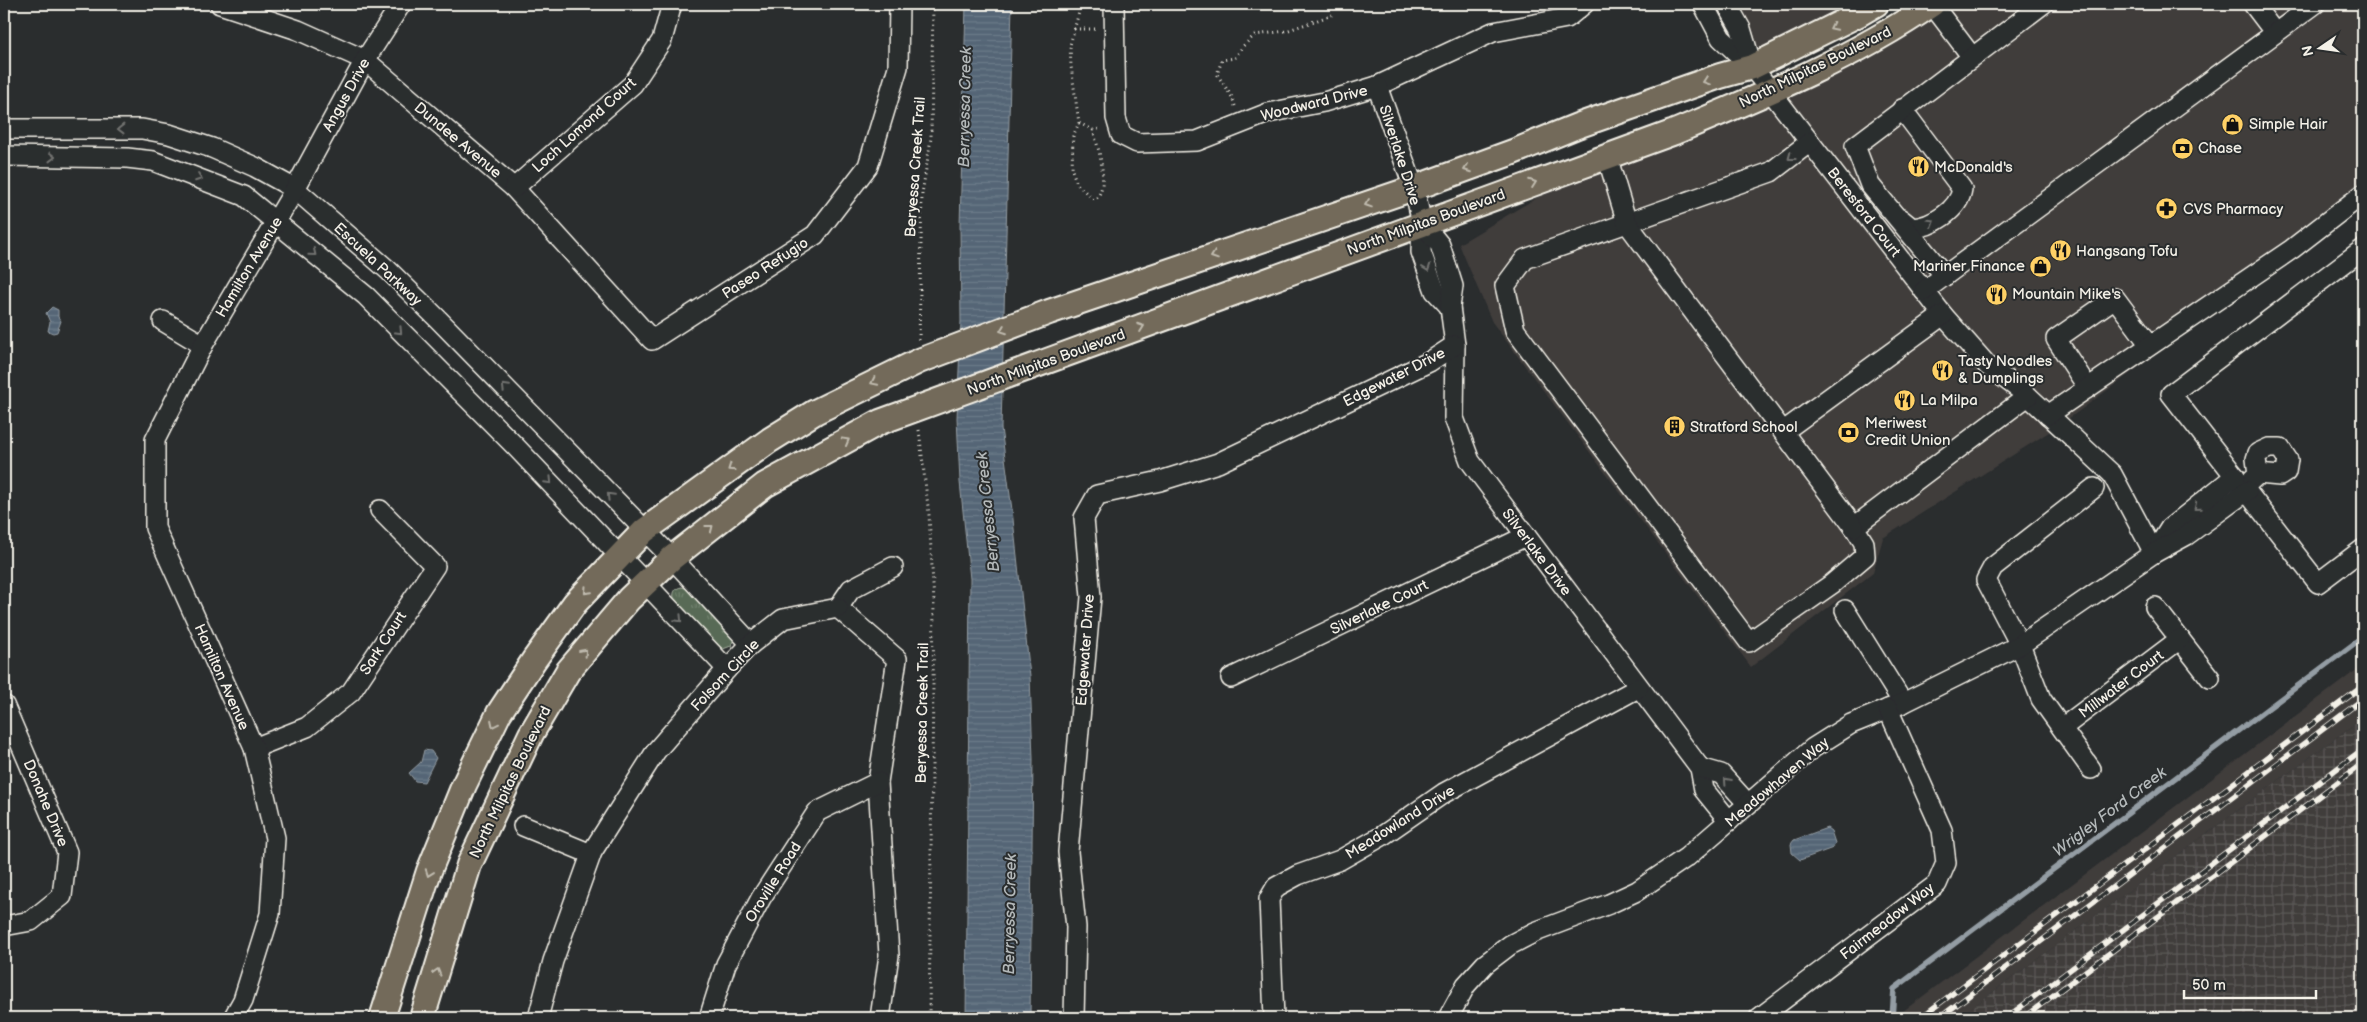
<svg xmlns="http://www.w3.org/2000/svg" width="2367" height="1022" font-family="'Balsamiq Sans',sans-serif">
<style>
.built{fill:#3f3c3b}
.industrial{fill:url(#industrial-grid)}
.grass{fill:url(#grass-tufts);stroke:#a6ae9f}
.water{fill:url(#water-rules);stroke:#949da4}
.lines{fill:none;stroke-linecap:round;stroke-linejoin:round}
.stream{stroke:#949da4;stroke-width:5.5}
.minor-casing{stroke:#f4f1e8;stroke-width:22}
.major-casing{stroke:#f4f1e8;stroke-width:28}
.path{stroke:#f4f1e8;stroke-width:3;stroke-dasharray:1 4;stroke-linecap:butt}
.minor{stroke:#2a2d2e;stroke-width:19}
.major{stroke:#736b5a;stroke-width:24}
.rail-casing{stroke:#f4f1e8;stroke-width:5.5}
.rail{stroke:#2a2d2e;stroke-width:4;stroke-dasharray:11;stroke-linecap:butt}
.oneway{stroke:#c0bbaf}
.oneway2{stroke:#71726f}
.labels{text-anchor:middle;stroke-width:4;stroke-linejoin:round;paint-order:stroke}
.street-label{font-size:15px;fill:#f4f1e8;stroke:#2a2d2e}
.poi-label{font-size:15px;fill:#f4f1e8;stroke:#2a2d2e;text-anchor:start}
.water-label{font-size:16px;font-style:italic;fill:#b4b9ba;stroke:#2a2d2e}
</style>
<defs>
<pattern id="industrial-grid" width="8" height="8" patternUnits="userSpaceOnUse" patternTransform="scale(1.25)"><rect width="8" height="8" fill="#3f3c3b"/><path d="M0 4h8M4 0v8" fill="none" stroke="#5b5957"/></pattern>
<pattern id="grass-tufts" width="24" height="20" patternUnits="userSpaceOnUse" patternTransform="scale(1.25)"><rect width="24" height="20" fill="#586b56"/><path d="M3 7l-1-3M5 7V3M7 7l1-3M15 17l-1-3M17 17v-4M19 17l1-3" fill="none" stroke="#71816e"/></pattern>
<pattern id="water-rules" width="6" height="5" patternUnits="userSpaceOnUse" patternTransform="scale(1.25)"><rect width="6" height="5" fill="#546576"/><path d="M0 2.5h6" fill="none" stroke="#6d7c8a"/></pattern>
</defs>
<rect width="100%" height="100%" fill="#2a2d2e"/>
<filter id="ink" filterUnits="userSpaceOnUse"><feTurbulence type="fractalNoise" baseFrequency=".02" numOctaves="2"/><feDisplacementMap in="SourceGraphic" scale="10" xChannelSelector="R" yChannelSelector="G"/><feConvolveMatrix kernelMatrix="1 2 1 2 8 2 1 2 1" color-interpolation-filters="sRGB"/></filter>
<g filter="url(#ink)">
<g class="built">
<path d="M 1727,4 L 1876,4 L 1752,67 Z"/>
<path d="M 1932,4 L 2363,4 L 2363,202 L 2060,425 L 1883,538 L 1873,573 L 1751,667 L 1492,322 L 1459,244 L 1607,156 Z"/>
<path d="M 2363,665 L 2363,718 L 1958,1018 L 1894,1018 Z"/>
</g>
<path class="industrial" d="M 2363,718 L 2363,1018 L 1957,1018 L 1974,1006 Z"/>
<path class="grass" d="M 682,587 L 687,589 L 731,634 L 734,638 L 731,646 L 723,649 L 720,647 L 675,601 C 672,594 674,588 682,587 Z"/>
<g class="water">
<path d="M 966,4 L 1012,4 L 1001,428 L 1012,510 L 1030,676 L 1033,759 L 1030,1018 L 966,1018 L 970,579 L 960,482 L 957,418 L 961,321 L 960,225 Z"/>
<path d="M 52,307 L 58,310 L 58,317 L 61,321 L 57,332 L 53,333 L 48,331 L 50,322 L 46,313 Z"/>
<path d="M 424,750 L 431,751 L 436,758 L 424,782 L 415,781 L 409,773 L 421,762 Z"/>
<path d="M 1827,828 L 1831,831 L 1835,843 L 1833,848 L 1800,860 L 1792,853 L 1791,844 L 1794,840 Z"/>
</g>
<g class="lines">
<path class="stream" d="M 1892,1018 L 1894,989 L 2363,637"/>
<defs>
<g id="minor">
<path d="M 220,4 L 298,30 L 365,60 L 514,188 L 652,340 L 815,235 L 868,166 L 898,67 L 899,4"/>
<path d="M 1114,4 L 1116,118 L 1121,135 L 1137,143 L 1197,141 L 1268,113 L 1324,102 L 1377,86 L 1493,32 L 1567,18 L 1584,4"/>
<path d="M 1703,4 L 1721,38 L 1752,67 L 1943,315 L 1988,366 L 2028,396 L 2112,474 L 2154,553"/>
<path d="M 1727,4 L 1741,29 L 1752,66"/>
<path d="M 1932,4 L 1972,57"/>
<path d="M 2253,4 L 2275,33"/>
<path d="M 1377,86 L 1414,188 L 1422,223 L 1421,252 L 1435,291 L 1450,307"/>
<path d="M 4,129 L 142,129 L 169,134 L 212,148 L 255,167 L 295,189 L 388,270 L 438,319 L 672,558 L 751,644"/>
<path d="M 1810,142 L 1771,172 L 1525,259 L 1505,286 L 1515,330 L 1749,642 L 1832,584 L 1865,556 L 1864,543 L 1854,527 L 2028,396"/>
<path d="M 4,156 L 127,158 L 153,161 L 244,196 L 366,296 L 515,446 L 727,669"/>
<path d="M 1607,156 L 1627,223 L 1854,527"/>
<path d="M 514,188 L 633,84 L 662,40 L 672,4"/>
<path d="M 1901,219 L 1912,228 C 1932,227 1959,210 1962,189 L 1902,109"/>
<path d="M 1422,223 L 1440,245 L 1453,286 L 1450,307 L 1455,345 L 1454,418 L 1470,461 L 1700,768 L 1704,790 L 1729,821"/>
<path d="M 2363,249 L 2171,394 L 2318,583 L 2363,549"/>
<path d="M 1945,276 L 1870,185 L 1855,146 L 2043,4"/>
<path d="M 1924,291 L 2315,4"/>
<path d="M 163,321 L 203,345"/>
<path d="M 2088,388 L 2056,339 L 2115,298 L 2150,345"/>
<path d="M 2048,415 L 2292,249 L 2363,194"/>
<path d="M 1784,431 L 1943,315"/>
<path d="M 2244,487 L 2258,474 L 2256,459 L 2258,453 L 2269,448 L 2280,448 L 2288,460 L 2286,472 L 2280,476 L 2258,474"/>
<path d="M 2156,550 L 2170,528 L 2235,476"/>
<path d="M 2155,607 L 2210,678"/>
<path d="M 838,608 L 897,659 L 878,782 L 889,955 L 880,1018"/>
<path d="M 838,608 L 851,589 L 893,567"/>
<path d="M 1845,610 L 1903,703"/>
<path d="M 1231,678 L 1526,536"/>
<path d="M 4,705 L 67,852 L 62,896 L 31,921 L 4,926"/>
<path d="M 2062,728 L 2180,639"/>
<path d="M 254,748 L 307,727 L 351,692 L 435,566 L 380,510"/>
<path d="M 1700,768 L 1721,774 L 1748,804"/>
<path d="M 2091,769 L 2041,699 L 2020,645 L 1986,580 L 1993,567 L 2094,488"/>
<path d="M 523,826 L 591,854"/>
<path d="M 233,1018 L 243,1000 L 270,914 L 275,838 L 254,748 L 155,528 L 155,440 L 203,345 L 295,189 L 365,60 L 401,4"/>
<path d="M 538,1018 L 553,961 L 592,852 L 656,751 L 727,669 L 751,644 L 783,619 L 838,608"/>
<path d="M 709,1018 L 726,964 L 761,898 L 817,812 L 878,782"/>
<path d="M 1074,1018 L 1076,927 L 1068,852 L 1091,597 L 1084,518 L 1097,495 L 1160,481 L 1218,463 L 1429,362 L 1455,345"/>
<path d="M 1274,1018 L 1269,899 L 1276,887 L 1298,875 L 1340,860 L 1382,836 L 1444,793 L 1638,688"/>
<path d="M 1448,1018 L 1466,985 L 1485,964 L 1510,945 L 1535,932 L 1609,904 L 1637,891 L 1687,857 L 1813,748 L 1851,724 L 1903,703 L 2020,645 L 2154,553 L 2187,535 L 2247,491"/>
<path d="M 1759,1018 L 1937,884 L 1946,863 L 1942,830 L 1888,709"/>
</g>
<g id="major">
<path d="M 382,1018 L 429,871 L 464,785 L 499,713 L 534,660 L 575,603 L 644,531 L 770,440 L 815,412 L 919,361 L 1049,312 L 1414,188 L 1513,152 L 1577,126 L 1720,76 L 1752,67 L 1859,14 L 1876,4"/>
<path d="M 422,1018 L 469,865 L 531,734 L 568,671 L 629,599 L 672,558 L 765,485 L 880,422 L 1672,133 C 1761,96 1852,59 1932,4"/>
</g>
</defs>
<use href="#minor" class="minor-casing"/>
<use href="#major" class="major-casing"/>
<g class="path">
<path d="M 1078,4 L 1079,12 L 1070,45 L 1071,66 L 1079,123 L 1073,136 L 1072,170 L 1077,184 L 1093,199 L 1096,199 C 1110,184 1098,147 1093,130"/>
<path d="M 1074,29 L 1098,29"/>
<path d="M 1235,106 L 1232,97 L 1217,74 L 1222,60 L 1235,58 L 1243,46 L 1255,35 L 1286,31 L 1332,15"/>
<path d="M 1079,123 L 1093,130 L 1101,129"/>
<path d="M 919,340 L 922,194 L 931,138 L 933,4"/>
<path d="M 919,430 L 929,515 L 934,602 L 929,1018"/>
</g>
<use href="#minor" class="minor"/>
<use href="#major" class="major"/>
<defs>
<g id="rail">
<path d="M 1920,1018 L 2363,686"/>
<path d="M 1939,1018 L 2363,699"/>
<path d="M 2006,1018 L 2363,749"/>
<path d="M 2023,1018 L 2363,763"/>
</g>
</defs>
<use href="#rail" class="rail-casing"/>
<use href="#rail" class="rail"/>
</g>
<defs><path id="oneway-chevron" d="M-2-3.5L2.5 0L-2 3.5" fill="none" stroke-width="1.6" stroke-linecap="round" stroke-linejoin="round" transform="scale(1.25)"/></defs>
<g class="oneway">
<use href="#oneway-chevron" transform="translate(1833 27) rotate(154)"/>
<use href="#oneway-chevron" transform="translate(1706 81) rotate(161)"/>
<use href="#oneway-chevron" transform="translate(1467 169) rotate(160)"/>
<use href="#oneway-chevron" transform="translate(1533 183) rotate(-20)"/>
<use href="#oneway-chevron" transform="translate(1368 204) rotate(161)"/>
<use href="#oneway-chevron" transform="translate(1214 256) rotate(161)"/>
<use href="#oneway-chevron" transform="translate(1141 327) rotate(-20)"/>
<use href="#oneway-chevron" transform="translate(1003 330) rotate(159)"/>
<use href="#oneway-chevron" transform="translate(874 382) rotate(154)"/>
<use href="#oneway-chevron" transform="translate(846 441) rotate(-29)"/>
<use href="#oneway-chevron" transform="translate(731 468) rotate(145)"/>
<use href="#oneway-chevron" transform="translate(710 528) rotate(-38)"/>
<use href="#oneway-chevron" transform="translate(587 591) rotate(133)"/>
<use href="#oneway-chevron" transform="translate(584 652) rotate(-49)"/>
<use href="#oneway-chevron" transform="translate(494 724) rotate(116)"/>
<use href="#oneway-chevron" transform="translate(429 873) rotate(110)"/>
<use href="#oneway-chevron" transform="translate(437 972) rotate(-73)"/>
</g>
<g class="oneway2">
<use href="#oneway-chevron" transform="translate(121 129) rotate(-180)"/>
<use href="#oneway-chevron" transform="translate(52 157) rotate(1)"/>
<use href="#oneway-chevron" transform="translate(1791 157) rotate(143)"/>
<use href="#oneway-chevron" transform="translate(199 178) rotate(20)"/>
<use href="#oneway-chevron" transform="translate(1931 222) rotate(-31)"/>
<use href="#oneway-chevron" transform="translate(313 253) rotate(39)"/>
<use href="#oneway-chevron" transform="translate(1427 268) rotate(70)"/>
<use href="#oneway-chevron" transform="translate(399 331) rotate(46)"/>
<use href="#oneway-chevron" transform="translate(505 387) rotate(-134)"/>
<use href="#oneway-chevron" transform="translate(549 481) rotate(46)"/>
<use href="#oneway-chevron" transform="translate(610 496) rotate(-134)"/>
<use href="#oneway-chevron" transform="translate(2197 507) rotate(141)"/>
<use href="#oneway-chevron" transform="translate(679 619) rotate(46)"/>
<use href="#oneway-chevron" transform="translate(1727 781) rotate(-132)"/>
</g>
</g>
<defs>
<symbol id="shop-disc" viewBox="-11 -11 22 22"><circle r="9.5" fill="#ffd166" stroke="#2a2d2e"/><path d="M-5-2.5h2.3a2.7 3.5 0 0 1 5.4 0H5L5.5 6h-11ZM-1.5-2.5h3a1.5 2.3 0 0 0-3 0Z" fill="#111"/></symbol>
<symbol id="bank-disc" viewBox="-11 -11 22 22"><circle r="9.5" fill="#ffd166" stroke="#2a2d2e"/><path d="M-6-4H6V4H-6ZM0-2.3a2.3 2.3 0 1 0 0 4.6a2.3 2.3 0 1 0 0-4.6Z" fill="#111"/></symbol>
<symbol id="restaurant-disc" viewBox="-11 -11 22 22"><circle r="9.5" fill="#ffd166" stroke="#2a2d2e"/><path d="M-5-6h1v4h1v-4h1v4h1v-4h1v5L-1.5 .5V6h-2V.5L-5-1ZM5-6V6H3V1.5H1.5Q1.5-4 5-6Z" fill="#111"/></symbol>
<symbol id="pharmacy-disc" viewBox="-11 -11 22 22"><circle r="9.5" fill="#ffd166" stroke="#2a2d2e"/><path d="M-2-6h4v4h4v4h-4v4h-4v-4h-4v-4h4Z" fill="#111"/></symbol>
<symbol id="building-disc" viewBox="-11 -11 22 22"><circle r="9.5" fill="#ffd166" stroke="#2a2d2e"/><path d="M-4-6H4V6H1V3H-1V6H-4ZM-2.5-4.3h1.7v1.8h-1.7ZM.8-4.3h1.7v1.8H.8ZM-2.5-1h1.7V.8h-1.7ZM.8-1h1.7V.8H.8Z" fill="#111"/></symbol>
</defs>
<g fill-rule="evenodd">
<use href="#shop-disc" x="2220" y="112" width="25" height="25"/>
<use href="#bank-disc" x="2170" y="136" width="25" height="25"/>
<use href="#restaurant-disc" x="1906" y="154" width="25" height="25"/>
<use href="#pharmacy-disc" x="2154" y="196" width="25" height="25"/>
<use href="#restaurant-disc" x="2048" y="238" width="25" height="25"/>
<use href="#shop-disc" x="2028" y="254" width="25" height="25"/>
<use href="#restaurant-disc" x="1984" y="282" width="25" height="25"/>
<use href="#restaurant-disc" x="1930" y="358" width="25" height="25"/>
<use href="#restaurant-disc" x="1892" y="388" width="25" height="25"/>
<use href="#building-disc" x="1662" y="414" width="25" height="25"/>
<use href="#bank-disc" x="1836" y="420" width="25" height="25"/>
</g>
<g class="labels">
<g class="street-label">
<text transform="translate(1815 67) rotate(-26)" y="5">North Milpitas Boulevard</text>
<text transform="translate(346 95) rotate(-61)" y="5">Angus Drive</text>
<text transform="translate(1314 103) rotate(-14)" y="5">Woodward Drive</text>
<text transform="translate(584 125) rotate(-42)" y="5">Loch Lomond Court</text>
<text transform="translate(458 140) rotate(40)" y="5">Dundee Avenue</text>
<text transform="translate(1400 155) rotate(72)" y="5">Silverlake Drive</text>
<text transform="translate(915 167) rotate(-86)" y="5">Beryessa Creek Trail</text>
<text transform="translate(1864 212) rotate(52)" y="5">Beresford Court</text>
<text transform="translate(1426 222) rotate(-20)" y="5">North Milpitas Boulevard</text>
<text transform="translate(378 264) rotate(43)" y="5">Escuela Parkway</text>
<text transform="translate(249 267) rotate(-59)" y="5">Hamilton Avenue</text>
<text transform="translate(765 268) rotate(-33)" y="5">Paseo Refugio</text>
<text transform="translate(1046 362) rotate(-20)" y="5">North Milpitas Boulevard</text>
<text transform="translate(1394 377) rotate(-27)" y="5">Edgewater Drive</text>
<text transform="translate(1537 552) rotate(53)" y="5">Silverlake Drive</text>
<text transform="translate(1379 607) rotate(-26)" y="5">Silverlake Court</text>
<text transform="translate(383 643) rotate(-57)" y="5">Sark Court</text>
<text transform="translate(1085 650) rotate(-86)" y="5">Edgewater Drive</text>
<text transform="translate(725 675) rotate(-47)" y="5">Folsom Circle</text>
<text transform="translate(222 677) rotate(66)" y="5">Hamilton Avenue</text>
<text transform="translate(2121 684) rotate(-37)" y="5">Millwater Court</text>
<text transform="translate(922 713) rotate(-89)" y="5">Beryessa Creek Trail</text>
<text transform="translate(510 782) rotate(-64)" y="5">North Milpitas Boulevard</text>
<text transform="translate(1777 782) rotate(-40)" y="5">Meadowhaven Way</text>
<text transform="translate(46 803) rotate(67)" y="5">Donahe Drive</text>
<text transform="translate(1400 822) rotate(-32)" y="5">Meadowland Drive</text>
<text transform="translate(773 882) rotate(-58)" y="5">Oroville Road</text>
<text transform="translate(1887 921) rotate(-38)" y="5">Fairmeadow Way</text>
</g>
<g class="poi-label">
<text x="2249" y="129">Simple Hair</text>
<text x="2198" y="153">Chase</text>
<text x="1934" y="172">McDonald's</text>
<text x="2183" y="214">CVS Pharmacy</text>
<text x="2076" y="256">Hangsang Tofu</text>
<text x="2025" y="271" text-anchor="end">Mariner Finance</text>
<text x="2012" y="299">Mountain Mike's</text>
<text x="1958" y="366">Tasty Noodles<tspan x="1958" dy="17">&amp; Dumplings</tspan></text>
<text x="1920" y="405">La Milpa</text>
<text x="1865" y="428">Meriwest<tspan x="1865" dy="17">Credit Union</tspan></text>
<text x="1690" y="432">Stratford School</text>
</g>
<g class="water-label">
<text transform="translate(964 107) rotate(-89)" y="6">Berryessa Creek</text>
<text transform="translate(987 512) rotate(-96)" y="6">Berryessa Creek</text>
<text transform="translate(2109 811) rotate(-37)" y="6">Wrigley Ford Creek</text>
<text transform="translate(1009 914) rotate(-89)" y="6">Berryessa Creek</text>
</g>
</g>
<rect width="2367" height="1022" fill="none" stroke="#2a2d2e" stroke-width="20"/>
<rect x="10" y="10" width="2347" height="1002" fill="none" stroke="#f4f1e8" stroke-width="2" filter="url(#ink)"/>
<g transform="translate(2320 48) rotate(257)" stroke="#2a2d2e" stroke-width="4" paint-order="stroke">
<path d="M0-4L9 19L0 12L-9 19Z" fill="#f4f1e8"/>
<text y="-8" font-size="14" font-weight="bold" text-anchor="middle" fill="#f4f1e8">N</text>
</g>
<path d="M2184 990v8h132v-8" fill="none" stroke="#f4f1e8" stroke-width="2.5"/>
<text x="2192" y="990" font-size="15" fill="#f4f1e8" stroke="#2a2d2e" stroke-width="4" paint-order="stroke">50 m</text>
</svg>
